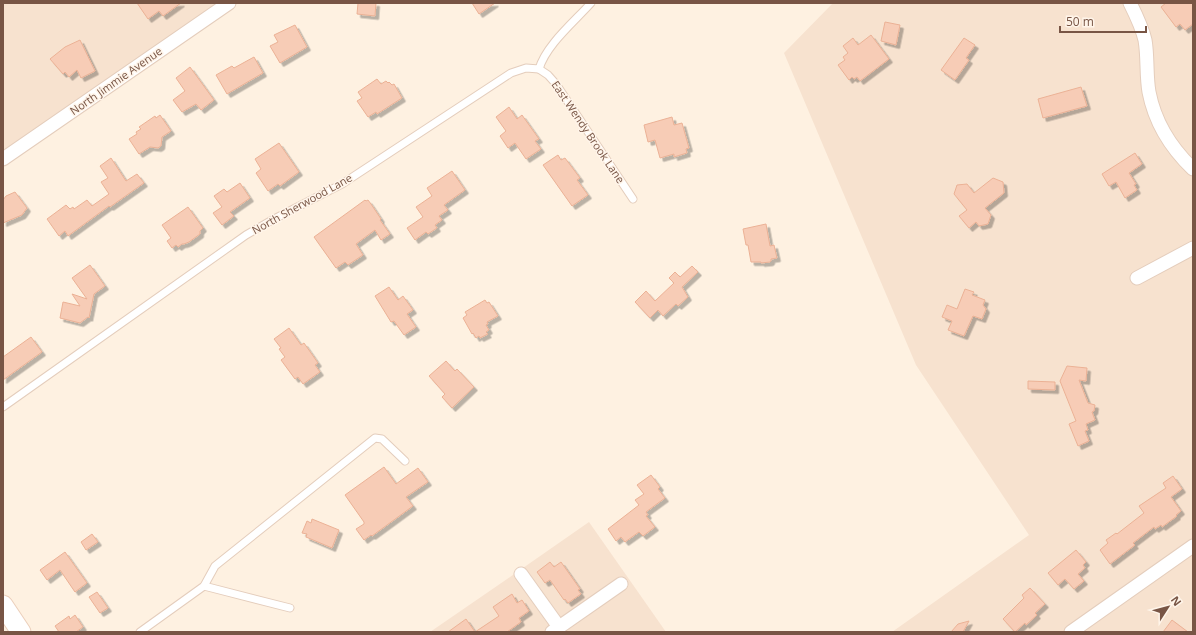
<svg xmlns="http://www.w3.org/2000/svg" width="1196" height="635" font-family="'Open Sans',sans-serif">
<style>
.residential{fill:#f7e2cf}
.building{fill:#f7ccb6;stroke:#ebb195;filter:url(#shadow)}
.lines{fill:none;stroke-linecap:round;stroke-linejoin:round}
.lane-casing{stroke:#e4cdbc;stroke-width:9}
.street-casing{stroke:#e4cdbc;stroke-width:15}
.secondary-casing{stroke:#ebcfbb;stroke-width:21}
.lane{stroke:#fff;stroke-width:7}
.street{stroke:#fff;stroke-width:13}
.secondary{stroke:#fff;stroke-width:19}
.labels{text-anchor:middle;stroke-width:3;stroke-linejoin:round;paint-order:stroke}
.street-label{font-size:11px;fill:#785545;stroke:#fff5ea}
</style>
<defs>
<filter id="shadow"><feDropShadow dx="3.5" dy="3.5" stdDeviation="0" flood-color="#0004"/></filter>
</defs>
<rect width="100%" height="100%" fill="#fef1e1"/>
<g class="residential">
<path d="M 3,3 L 229,3 L 3,159 Z"/>
<path d="M 833,3 L 1193,3 L 1193,632 L 892,632 L 1029,535 L 916,365 L 784,53 Z"/>
<path d="M 589,522 L 666,632 L 430,632 L 510,577 Z"/>
</g>
<g class="building">
<path d="M 137,3 L 181,3 L 163,16 L 159,11 L 148,19 Z"/>
<path d="M 358,3 L 376,3 L 375,16 L 357,14 Z"/>
<path d="M 472,3 L 495,3 L 479,14 Z"/>
<path d="M 1166,3 L 1193,3 L 1193,24 L 1185,30 L 1180,24 L 1176,27 L 1161,7 Z"/>
<path d="M 885,22 L 900,25 L 896,45 L 881,41 Z"/>
<path d="M 295,25 L 307,47 L 280,63 L 270,46 L 278,42 L 274,35 Z"/>
<path d="M 871,35 L 889,59 L 860,81 L 857,77 L 854,79 L 852,77 L 849,80 L 838,65 L 845,60 L 843,57 L 848,53 L 843,46 L 853,38 L 858,45 Z"/>
<path d="M 964,38 L 975,45 L 966,58 L 969,60 L 955,80 L 941,70 Z"/>
<path d="M 80,40 L 95,71 L 81,78 L 77,70 L 69,77 L 65,72 L 63,74 L 50,59 L 65,47 Z"/>
<path d="M 254,57 L 263,73 L 227,94 L 216,75 L 232,66 L 234,68 Z"/>
<path d="M 190,67 L 214,100 L 201,110 L 196,104 L 182,112 L 173,100 L 185,91 L 176,78 Z"/>
<path d="M 377,79 L 381,84 L 386,81 L 388,83 L 389,82 L 392,85 L 394,84 L 402,98 L 377,114 L 376,112 L 368,117 L 357,101 L 362,98 L 358,92 Z"/>
<path d="M 1081,87 L 1087,106 L 1043,118 L 1038,99 Z"/>
<path d="M 509,107 L 517,119 L 522,115 L 539,139 L 535,141 L 541,149 L 526,159 L 515,143 L 508,148 L 500,136 L 506,131 L 496,117 Z"/>
<path d="M 160,115 L 171,131 L 162,137 L 161,146 L 158,148 L 150,147 L 139,154 L 129,139 L 137,134 L 136,132 L 141,129 L 139,127 L 155,116 L 156,118 Z"/>
<path d="M 672,117 L 674,125 L 682,123 L 689,148 L 686,149 L 687,153 L 674,157 L 674,154 L 660,158 L 655,140 L 648,142 L 644,125 Z"/>
<path d="M 279,143 L 299,172 L 280,186 L 278,184 L 268,191 L 256,173 L 261,169 L 255,159 Z"/>
<path d="M 1135,153 L 1142,164 L 1129,173 L 1136,184 L 1134,185 L 1137,190 L 1125,198 L 1116,182 L 1109,186 L 1102,174 Z"/>
<path d="M 558,155 L 561,160 L 565,158 L 580,178 L 577,180 L 588,195 L 572,206 L 543,165 Z"/>
<path d="M 111,158 L 126,181 L 137,174 L 144,183 L 110,207 L 109,206 L 68,236 L 65,231 L 59,236 L 47,219 L 66,205 L 70,209 L 73,207 L 74,209 L 87,200 L 92,206 L 109,194 L 101,182 L 108,178 L 100,166 Z"/>
<path d="M 452,171 L 465,190 L 444,205 L 448,210 L 439,216 L 442,220 L 435,225 L 437,228 L 428,234 L 426,232 L 415,240 L 407,228 L 423,217 L 416,207 L 432,196 L 427,188 Z"/>
<path d="M 993,178 L 1003,182 L 1004,193 L 985,208 L 991,215 L 988,224 L 979,226 L 976,222 L 969,228 L 959,216 L 967,210 L 954,194 L 957,185 L 967,184 L 974,193 Z"/>
<path d="M 240,183 L 250,198 L 230,212 L 234,216 L 222,225 L 213,213 L 222,207 L 214,196 L 224,189 L 227,192 Z"/>
<path d="M 15,192 L 27,208 L 22,215 L 3,223 L 3,200 L 6,196 Z"/>
<path d="M 365,200 L 366,201 L 368,200 L 371,204 L 381,219 L 380,220 L 390,234 L 381,240 L 375,230 L 356,244 L 363,255 L 348,265 L 345,262 L 336,268 L 314,237 Z"/>
<path d="M 188,207 L 203,228 L 200,231 L 200,234 L 189,242 L 184,244 L 182,244 L 178,247 L 176,245 L 172,248 L 167,241 L 171,238 L 162,225 Z"/>
<path d="M 766,224 L 770,246 L 774,245 L 777,258 L 771,259 L 771,261 L 770,262 L 761,263 L 761,262 L 751,262 L 748,245 L 746,245 L 743,229 Z"/>
<path d="M 90,265 L 105,286 L 94,294 L 89,318 L 88,317 L 80,323 L 60,318 L 63,302 L 80,306 L 72,294 L 87,299 L 72,278 Z"/>
<path d="M 692,266 L 698,272 L 682,287 L 688,297 L 678,306 L 676,304 L 663,316 L 658,310 L 650,318 L 635,302 L 646,291 L 655,301 L 674,283 L 669,278 L 675,272 L 680,277 Z"/>
<path d="M 389,287 L 398,300 L 403,296 L 413,310 L 407,314 L 416,327 L 404,335 L 394,321 L 391,322 L 375,296 Z"/>
<path d="M 965,289 L 974,292 L 972,295 L 985,300 L 983,305 L 986,309 L 982,319 L 973,316 L 964,336 L 948,330 L 952,321 L 942,317 L 947,305 L 957,309 Z"/>
<path d="M 485,300 L 487,303 L 489,302 L 498,316 L 487,322 L 488,324 L 486,325 L 489,330 L 486,332 L 488,334 L 480,338 L 479,336 L 476,338 L 473,333 L 472,334 L 463,318 L 467,315 L 465,312 Z"/>
<path d="M 289,328 L 301,345 L 304,343 L 318,363 L 315,365 L 320,372 L 303,384 L 298,377 L 295,379 L 281,360 L 285,357 L 279,349 L 281,348 L 274,339 Z"/>
<path d="M 31,337 L 42,352 L 3,380 L 3,357 Z"/>
<path d="M 446,361 L 455,371 L 457,369 L 474,387 L 452,408 L 442,397 L 445,394 L 429,376 Z"/>
<path d="M 1067,366 L 1087,368 L 1086,381 L 1079,380 L 1088,403 L 1095,405 L 1094,411 L 1092,412 L 1095,420 L 1086,424 L 1088,430 L 1085,431 L 1089,441 L 1078,446 L 1069,424 L 1076,421 L 1060,381 Z"/>
<path d="M 1028,381 L 1055,382 L 1055,390 L 1028,389 Z"/>
<path d="M 384,467 L 396,484 L 418,468 L 428,482 L 406,497 L 413,506 L 372,536 L 371,535 L 364,540 L 356,529 L 364,524 L 364,522 L 345,495 Z"/>
<path d="M 651,475 L 660,487 L 658,489 L 665,498 L 646,512 L 648,515 L 646,516 L 655,527 L 643,536 L 639,532 L 625,542 L 621,537 L 616,541 L 608,529 L 639,505 L 635,500 L 644,494 L 637,485 Z"/>
<path d="M 1173,476 L 1182,489 L 1171,497 L 1181,511 L 1176,515 L 1177,516 L 1162,527 L 1161,525 L 1155,529 L 1154,527 L 1133,543 L 1135,545 L 1110,564 L 1100,550 L 1108,543 L 1106,540 L 1116,533 L 1117,534 L 1144,513 L 1139,506 L 1166,488 L 1163,483 Z"/>
<path d="M 312,519 L 339,530 L 332,548 L 306,537 L 307,534 L 302,533 L 307,521 L 311,523 Z"/>
<path d="M 92,534 L 98,542 L 86,550 L 81,542 Z"/>
<path d="M 1076,550 L 1086,562 L 1083,565 L 1085,568 L 1078,574 L 1084,581 L 1074,589 L 1065,579 L 1058,585 L 1048,573 Z"/>
<path d="M 65,552 L 87,583 L 75,592 L 60,570 L 47,580 L 40,570 Z"/>
<path d="M 550,562 L 554,567 L 561,562 L 580,589 L 578,590 L 581,594 L 568,603 L 565,599 L 564,600 L 550,580 L 545,583 L 537,572 Z"/>
<path d="M 1030,588 L 1045,604 L 1035,613 L 1037,615 L 1026,625 L 1025,623 L 1015,632 L 1003,619 L 1024,598 L 1022,595 Z"/>
<path d="M 97,592 L 108,608 L 100,613 L 89,597 Z"/>
<path d="M 512,594 L 517,603 L 522,600 L 529,611 L 519,618 L 521,622 L 507,632 L 448,632 L 466,619 L 475,632 L 499,616 L 493,607 Z"/>
<path d="M 75,615 L 83,627 L 76,632 L 59,632 L 55,626 L 69,616 L 70,619 Z"/>
<path d="M 1172,620 L 1188,632 L 1163,632 Z"/>
<path d="M 969,621 L 963,632 L 951,632 L 958,624 Z"/>
</g>
<g class="lines">
<defs>
<g id="lane">
<path d="M 539,69 L 548,75 L 556,84 L 633,199"/>
<path d="M 3,407 L 246,235 L 274,219 L 342,184 L 511,73 L 526,68 L 539,69 C 546,45 574,22 591,3"/>
<path d="M 204,586 L 290,608"/>
<path d="M 140,632 L 204,586 L 215,566 L 375,438 L 382,439 L 405,461"/>
</g>
<g id="street">
<path d="M 1130,3 C 1136,15 1142,27 1145,40 C 1148,57 1146,75 1149,92 C 1155,123 1170,147 1193,169"/>
<path d="M 3,159 L 229,3"/>
<path d="M 1137,278 L 1193,248"/>
<path d="M 521,574 L 559,627"/>
<path d="M 552,632 L 621,584"/>
<path d="M 1071,632 L 1193,546"/>
</g>
<path id="secondary" d="M 3,605 L 21,632"/>
</defs>
<use href="#lane" class="lane-casing"/>
<use href="#street" class="street-casing"/>
<use href="#secondary" class="secondary-casing"/>
<use href="#lane" class="lane"/>
<use href="#street" class="street"/>
<use href="#secondary" class="secondary"/>
</g>
<g class="labels">
<g class="street-label">
<text transform="translate(116 81) rotate(-35)" y="4">North Jimmie Avenue</text>
<text transform="translate(588 132) rotate(56)" y="4">East Wendy Brook Lane</text>
<text transform="translate(302 204) rotate(-29)" y="4">North Sherwood Lane</text>
</g>
</g>
<rect width="1196" height="635" fill="none" stroke="#785545" stroke-width="8"/>
<g transform="translate(1168 607) rotate(54)" stroke="#fff5ea" stroke-width="3" paint-order="stroke">
<path d="M0-3L7 15L0 10L-7 15Z" fill="#785545"/>
<text y="-6" font-size="11" font-weight="bold" text-anchor="middle" fill="#785545">N</text>
</g>
<path d="M1060 26v6h86v-6" fill="none" stroke="#785545" stroke-width="2"/>
<text x="1066" y="26" font-size="12" fill="#785545" stroke="#fff5ea" stroke-width="3" paint-order="stroke">50 m</text>
</svg>
